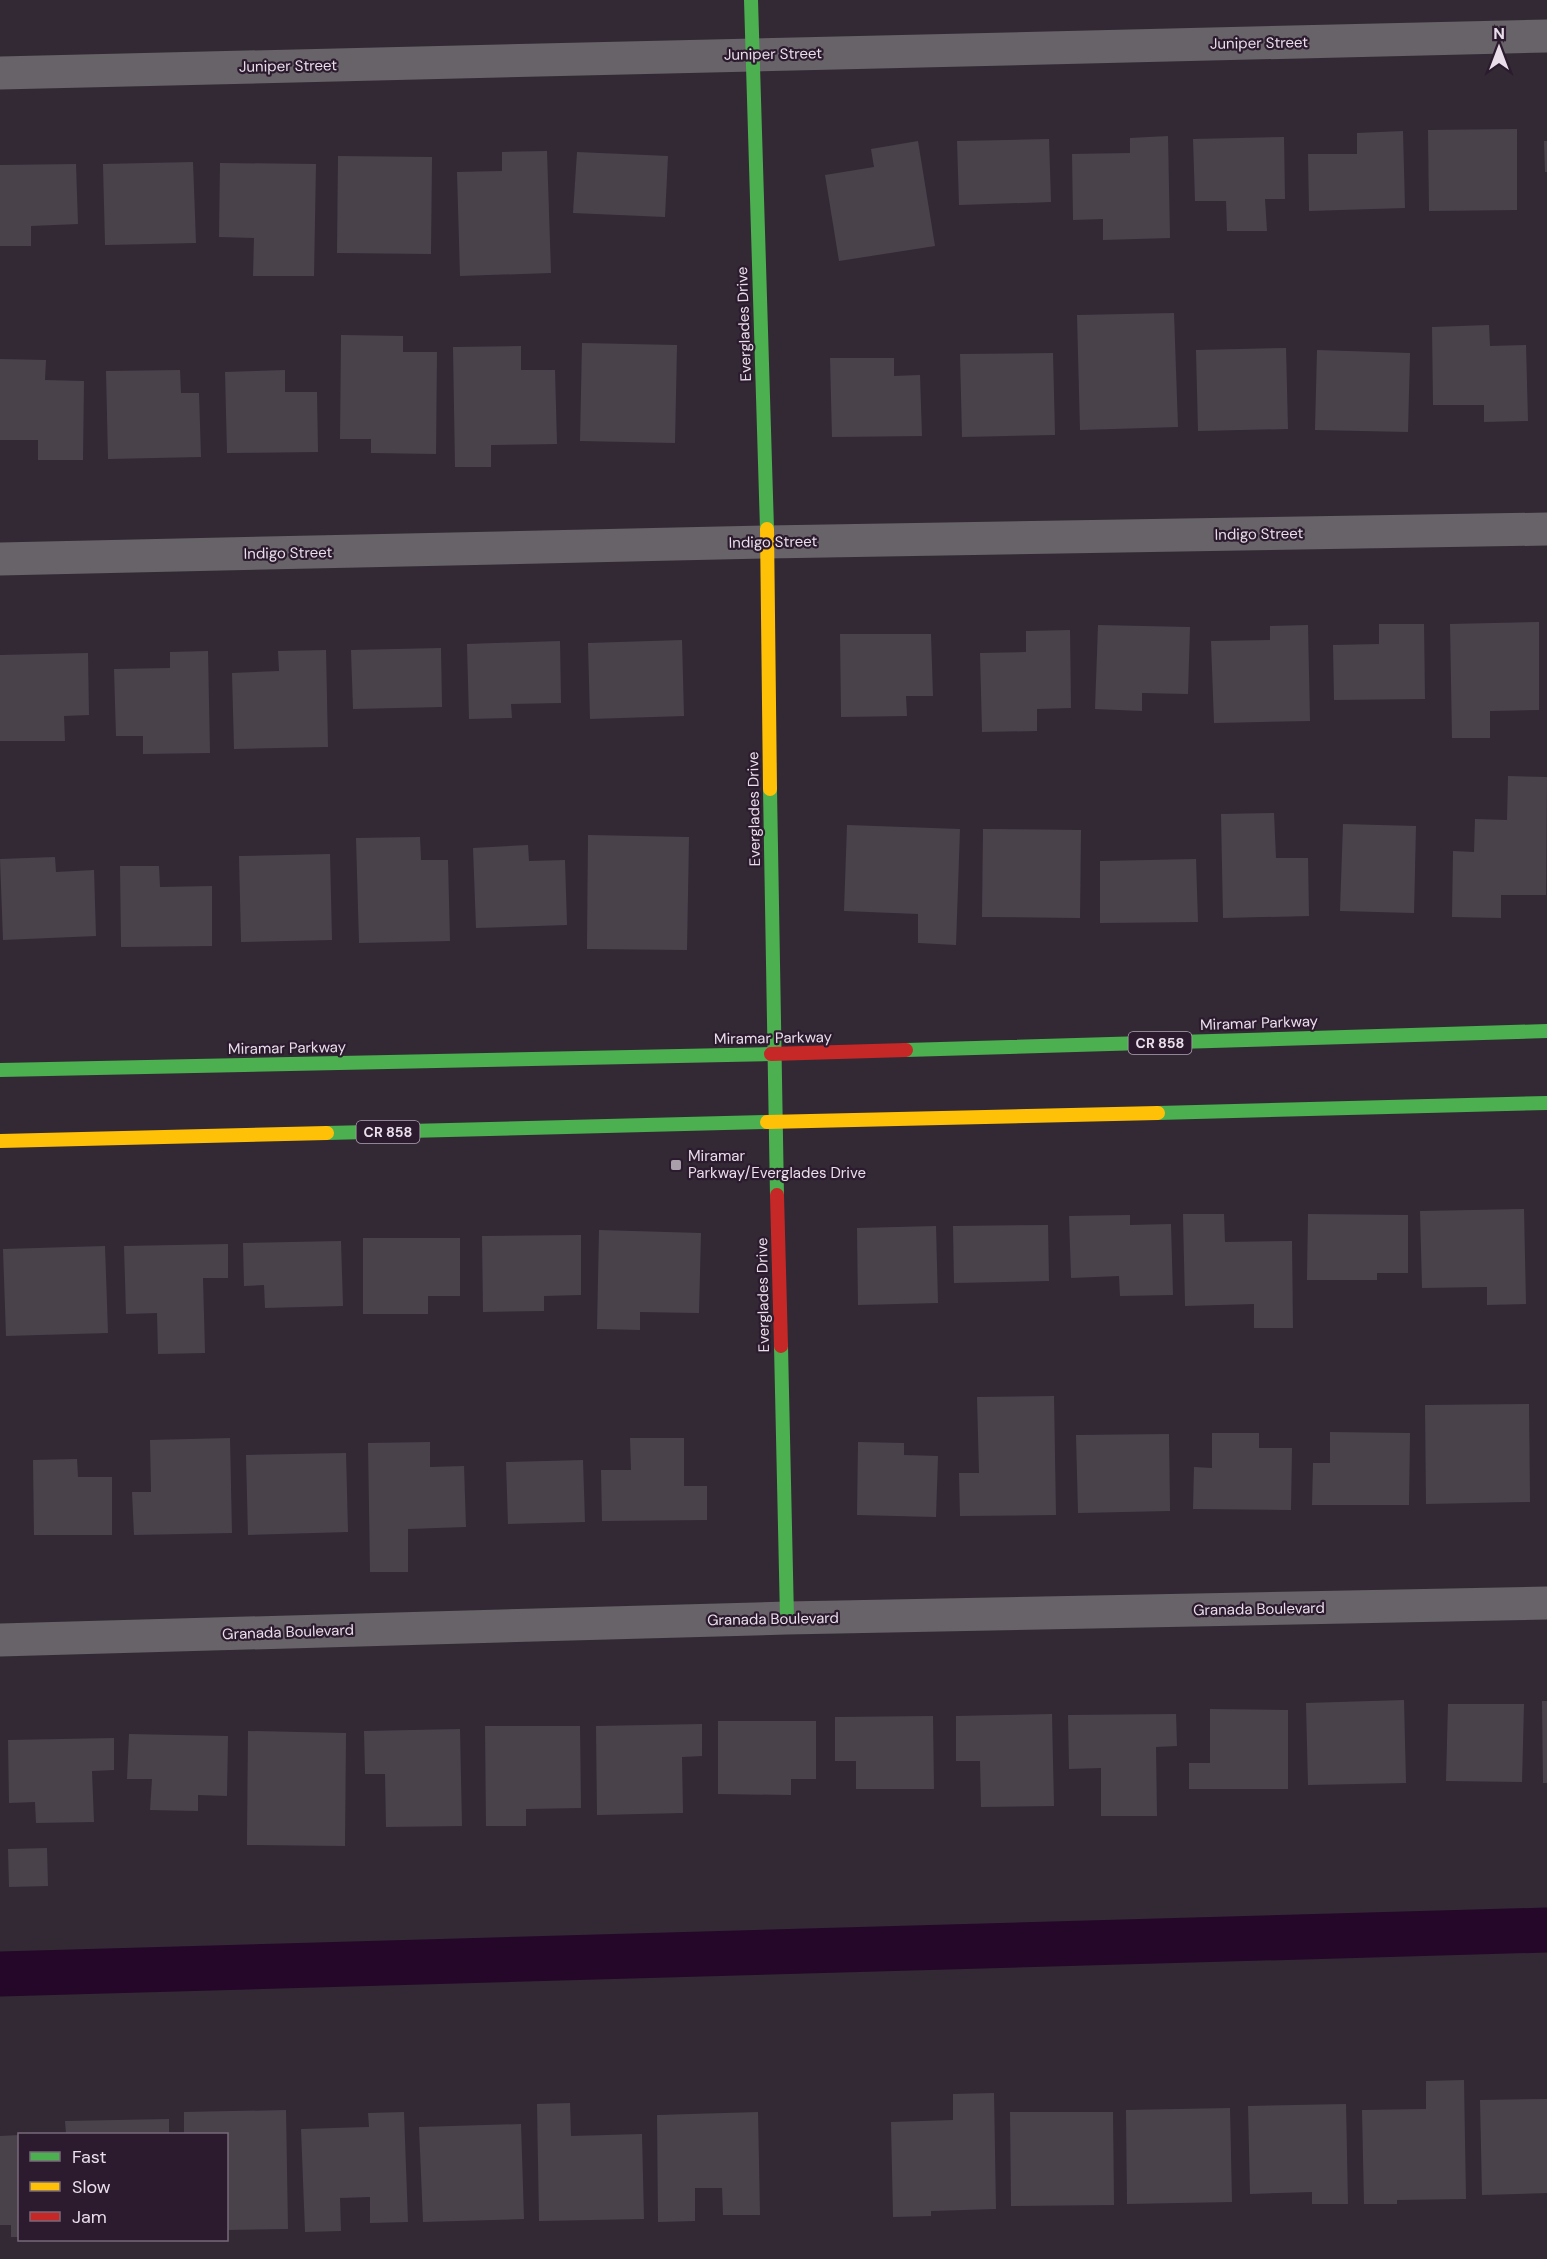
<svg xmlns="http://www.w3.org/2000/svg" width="1547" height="2259" font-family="'DM Sans',sans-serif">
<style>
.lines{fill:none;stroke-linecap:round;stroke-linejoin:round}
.canal{stroke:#250729;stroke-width:45}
.building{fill:#49424b}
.street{stroke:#676368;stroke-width:33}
.fast{stroke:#4caf50;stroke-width:14}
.slow{stroke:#ffc107;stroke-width:14}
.jam{stroke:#c62828;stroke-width:14}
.poi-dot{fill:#a99faa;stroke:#2c1b2e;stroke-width:2}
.labels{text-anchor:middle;stroke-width:4.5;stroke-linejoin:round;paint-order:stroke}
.shield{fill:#2c1b2e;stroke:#b0a4b2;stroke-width:1.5}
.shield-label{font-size:14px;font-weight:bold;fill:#e9deea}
.street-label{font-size:15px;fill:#e9deea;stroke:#2c1b2e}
.poi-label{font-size:15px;fill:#e9deea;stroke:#2c1b2e;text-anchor:start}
</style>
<rect width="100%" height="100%" fill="#322934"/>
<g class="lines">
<path class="canal" d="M 0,1974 L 1547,1930"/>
</g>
<g class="building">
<path d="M 1517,129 L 1517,210 L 1429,211 L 1428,130 Z"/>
<path d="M 1403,131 L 1405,208 L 1309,211 L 1308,154 L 1357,154 L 1357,133 Z"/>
<path d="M 1168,136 L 1170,238 L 1103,240 L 1103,219 L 1073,220 L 1072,154 L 1130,153 L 1130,138 Z"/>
<path d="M 1284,137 L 1285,199 L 1265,199 L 1267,231 L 1227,231 L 1226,201 L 1195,201 L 1193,139 Z"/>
<path d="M 1049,139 L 1051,202 L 959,205 L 957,141 Z"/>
<path d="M 918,141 L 935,246 L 839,261 L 825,175 L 874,167 L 871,149 Z"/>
<path d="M 1544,141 L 1547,141 L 1547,172 L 1545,172 Z"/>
<path d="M 547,151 L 551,273 L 460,276 L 457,172 L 502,171 L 502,152 Z"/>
<path d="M 577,152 L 668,156 L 665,217 L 573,213 Z"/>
<path d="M 338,156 L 432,157 L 431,254 L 337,253 Z"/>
<path d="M 193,162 L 196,243 L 105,245 L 103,164 Z"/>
<path d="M 220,163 L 316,164 L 314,276 L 253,276 L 254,238 L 219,237 Z"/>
<path d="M 76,164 L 78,224 L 31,226 L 31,246 L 0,246 L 0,165 Z"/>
<path d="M 1174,313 L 1178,427 L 1080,430 L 1077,315 Z"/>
<path d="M 1489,325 L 1490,346 L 1526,345 L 1528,421 L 1484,422 L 1484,405 L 1433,405 L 1432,327 Z"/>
<path d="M 341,335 L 403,336 L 403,352 L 437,352 L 436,454 L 371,453 L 371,439 L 340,439 Z"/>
<path d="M 582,343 L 677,345 L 675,443 L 580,441 Z"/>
<path d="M 521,346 L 521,370 L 555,370 L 557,444 L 491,445 L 491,467 L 455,467 L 453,347 Z"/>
<path d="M 1286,348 L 1288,429 L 1198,431 L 1196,350 Z"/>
<path d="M 1317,350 L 1410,353 L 1408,432 L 1315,430 Z"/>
<path d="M 1053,353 L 1055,435 L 962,437 L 960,354 Z"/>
<path d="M 830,358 L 894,358 L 894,376 L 920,375 L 922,436 L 832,437 Z"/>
<path d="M 0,359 L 46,360 L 45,380 L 84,381 L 83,460 L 38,460 L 38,440 L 0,440 Z"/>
<path d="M 180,370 L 181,393 L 199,393 L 201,457 L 108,459 L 106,371 Z"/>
<path d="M 285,370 L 285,392 L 317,392 L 318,452 L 227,453 L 225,372 Z"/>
<path d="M 1539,622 L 1539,710 L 1490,711 L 1490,738 L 1452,738 L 1450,624 Z"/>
<path d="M 1379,624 L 1424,624 L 1425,699 L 1334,700 L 1333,645 L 1379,644 Z"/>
<path d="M 1098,625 L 1190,627 L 1188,694 L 1142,693 L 1142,711 L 1095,709 Z"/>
<path d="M 1308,625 L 1310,721 L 1214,723 L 1211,641 L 1270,640 L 1270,626 Z"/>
<path d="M 1070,630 L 1071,708 L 1037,709 L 1037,731 L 982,732 L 980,653 L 1026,652 L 1026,631 Z"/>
<path d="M 840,634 L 931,634 L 933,696 L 906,696 L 907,716 L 841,717 Z"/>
<path d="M 682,640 L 684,716 L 590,719 L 588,643 Z"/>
<path d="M 560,641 L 561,703 L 511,704 L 512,718 L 469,719 L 467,644 Z"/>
<path d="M 441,648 L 442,707 L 353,709 L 351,650 Z"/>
<path d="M 326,650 L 328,747 L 234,749 L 232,673 L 279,671 L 278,651 Z"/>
<path d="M 208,651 L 210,753 L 143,754 L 143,736 L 116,736 L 114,669 L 170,668 L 170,652 Z"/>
<path d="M 88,653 L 89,715 L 64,716 L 65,741 L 0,741 L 0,655 Z"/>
<path d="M 1508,776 L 1547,777 L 1546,895 L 1501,895 L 1501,918 L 1452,917 L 1453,851 L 1474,852 L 1475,819 L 1507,820 Z"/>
<path d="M 1274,813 L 1276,858 L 1308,858 L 1309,916 L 1223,918 L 1221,814 Z"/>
<path d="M 1343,824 L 1416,826 L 1414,913 L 1340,911 Z"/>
<path d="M 847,825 L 960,829 L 956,945 L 918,943 L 918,914 L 844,911 Z"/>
<path d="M 983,829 L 1081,830 L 1080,918 L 982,917 Z"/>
<path d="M 588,835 L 689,837 L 687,950 L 587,949 Z"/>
<path d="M 420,837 L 421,860 L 448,860 L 450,941 L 359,943 L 356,838 Z"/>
<path d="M 528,845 L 529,861 L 565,860 L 567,925 L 476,928 L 473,848 Z"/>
<path d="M 330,854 L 332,940 L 241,942 L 239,856 Z"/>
<path d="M 55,857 L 56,872 L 94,870 L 96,936 L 3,940 L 0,859 Z"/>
<path d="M 1196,859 L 1198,922 L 1100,923 L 1100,861 Z"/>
<path d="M 120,866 L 159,866 L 160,887 L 212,886 L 212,946 L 121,947 Z"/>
<path d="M 1524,1209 L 1526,1304 L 1487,1305 L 1487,1287 L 1422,1288 L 1420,1211 Z"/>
<path d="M 1183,1214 L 1224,1214 L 1225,1242 L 1292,1241 L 1293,1328 L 1254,1328 L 1254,1304 L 1185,1306 Z"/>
<path d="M 1308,1214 L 1408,1215 L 1408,1273 L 1377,1273 L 1377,1280 L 1307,1280 Z"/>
<path d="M 1130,1215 L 1130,1225 L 1171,1224 L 1173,1295 L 1120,1296 L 1119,1276 L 1071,1278 L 1069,1216 Z"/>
<path d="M 1048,1225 L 1049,1281 L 954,1283 L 953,1226 Z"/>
<path d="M 936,1226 L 938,1303 L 858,1305 L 857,1228 Z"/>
<path d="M 599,1230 L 701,1233 L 699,1313 L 640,1312 L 640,1330 L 597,1329 Z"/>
<path d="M 581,1235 L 581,1295 L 544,1296 L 544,1311 L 483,1312 L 482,1236 Z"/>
<path d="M 363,1238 L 460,1238 L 460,1296 L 428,1296 L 428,1314 L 363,1314 Z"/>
<path d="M 341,1241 L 343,1306 L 265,1308 L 264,1285 L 244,1286 L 243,1243 Z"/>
<path d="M 228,1244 L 228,1278 L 203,1278 L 205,1353 L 158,1354 L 157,1313 L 126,1314 L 124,1246 Z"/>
<path d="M 105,1246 L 108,1333 L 6,1336 L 3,1249 Z"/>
<path d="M 1054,1396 L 1056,1515 L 960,1516 L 959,1473 L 979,1473 L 977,1397 Z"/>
<path d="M 1529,1404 L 1530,1502 L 1426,1504 L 1425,1405 Z"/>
<path d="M 1330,1432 L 1410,1433 L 1409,1505 L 1312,1505 L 1313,1463 L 1330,1463 Z"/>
<path d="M 1212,1433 L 1259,1433 L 1259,1448 L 1292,1448 L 1291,1510 L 1193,1509 L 1194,1467 L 1212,1468 Z"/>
<path d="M 1169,1434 L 1170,1511 L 1078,1513 L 1076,1435 Z"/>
<path d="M 230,1438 L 232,1533 L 134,1535 L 132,1492 L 151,1492 L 150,1440 Z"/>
<path d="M 630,1438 L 684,1438 L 684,1486 L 707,1486 L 707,1520 L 602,1521 L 601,1470 L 631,1470 Z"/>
<path d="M 430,1442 L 430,1467 L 464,1466 L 466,1527 L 408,1529 L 408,1572 L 370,1572 L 368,1443 Z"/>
<path d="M 858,1442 L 904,1443 L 904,1455 L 938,1456 L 936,1517 L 857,1515 Z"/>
<path d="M 346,1453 L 348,1532 L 248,1535 L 246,1455 Z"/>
<path d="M 77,1459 L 78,1477 L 112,1477 L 112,1535 L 34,1535 L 33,1460 Z"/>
<path d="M 583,1460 L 585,1522 L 508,1524 L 506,1462 Z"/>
<path d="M 1404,1700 L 1406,1783 L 1308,1785 L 1306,1703 Z"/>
<path d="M 1542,1701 L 1547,1701 L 1547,1783 L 1543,1783 Z"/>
<path d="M 1448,1704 L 1524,1704 L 1522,1782 L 1446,1781 Z"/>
<path d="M 1210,1709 L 1288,1710 L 1288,1789 L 1189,1789 L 1189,1763 L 1210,1763 Z"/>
<path d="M 1052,1714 L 1054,1806 L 981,1807 L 980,1761 L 956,1761 L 956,1716 Z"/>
<path d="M 1176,1714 L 1177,1746 L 1156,1747 L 1157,1816 L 1101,1816 L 1101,1768 L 1069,1769 L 1068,1715 Z"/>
<path d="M 933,1716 L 934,1789 L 856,1789 L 856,1761 L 835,1761 L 835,1717 Z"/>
<path d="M 718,1721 L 816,1721 L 816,1779 L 791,1779 L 791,1795 L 718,1794 Z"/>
<path d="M 702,1724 L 702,1756 L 682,1757 L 683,1813 L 597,1815 L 596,1726 Z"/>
<path d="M 485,1726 L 580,1726 L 581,1808 L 526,1809 L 526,1826 L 486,1826 Z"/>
<path d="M 460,1729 L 462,1826 L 386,1827 L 385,1774 L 365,1774 L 364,1731 Z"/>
<path d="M 248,1731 L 346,1733 L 345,1846 L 247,1845 Z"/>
<path d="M 129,1734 L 228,1736 L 227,1796 L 198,1795 L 198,1811 L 150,1810 L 152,1779 L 127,1779 Z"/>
<path d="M 114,1738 L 114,1770 L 92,1771 L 94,1822 L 36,1823 L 35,1802 L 9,1803 L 8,1740 Z"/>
<path d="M 47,1848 L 48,1886 L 9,1887 L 8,1849 Z"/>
<path d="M 1464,2080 L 1466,2199 L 1397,2200 L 1397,2204 L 1364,2204 L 1362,2110 L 1426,2109 L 1426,2081 Z"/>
<path d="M 994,2093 L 996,2209 L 931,2211 L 931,2216 L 893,2217 L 891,2122 L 953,2120 L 953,2094 Z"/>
<path d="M 1547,2099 L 1547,2193 L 1482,2195 L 1480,2100 Z"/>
<path d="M 570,2103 L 571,2136 L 642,2134 L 644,2219 L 539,2221 L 537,2104 Z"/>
<path d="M 1346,2104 L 1348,2204 L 1312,2204 L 1312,2192 L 1250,2194 L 1248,2106 Z"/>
<path d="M 1230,2108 L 1232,2202 L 1127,2204 L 1126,2110 Z"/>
<path d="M 286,2110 L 288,2229 L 226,2230 L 226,2134 L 184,2134 L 184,2112 Z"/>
<path d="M 404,2112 L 408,2222 L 370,2223 L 370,2197 L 340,2198 L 341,2231 L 305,2232 L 301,2129 L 369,2127 L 368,2113 Z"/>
<path d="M 758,2112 L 760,2215 L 723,2215 L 722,2188 L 695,2188 L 695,2221 L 658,2222 L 657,2115 Z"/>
<path d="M 1010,2112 L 1113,2112 L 1114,2205 L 1011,2206 Z"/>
<path d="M 169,2119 L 169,2134 L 66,2134 L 65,2121 Z"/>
<path d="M 521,2124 L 524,2219 L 423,2222 L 419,2127 Z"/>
<path d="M 20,2135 L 20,2237 L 11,2237 L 11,2225 L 0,2225 L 0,2136 Z"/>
</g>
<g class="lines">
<g class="street">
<path d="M 0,73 L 1547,36"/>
<path d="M 0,559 L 767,542 L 1547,529"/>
<path d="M 0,1640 L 787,1618 L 1547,1603"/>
</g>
<g class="fast">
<path d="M 751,0 L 767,529"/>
<path d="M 770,789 L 777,1195"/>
<path d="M 906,1050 L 1547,1031"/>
<path d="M 0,1070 L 771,1054"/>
<path d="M 1158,1113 L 1547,1103"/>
<path d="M 327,1133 L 767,1122"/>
<path d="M 781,1346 L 787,1618"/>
</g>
<g class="slow">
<path d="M 767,529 L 770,789"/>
<path d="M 767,1122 L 1158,1113"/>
<path d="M 0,1141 L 327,1133"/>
</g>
<g class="jam">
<path d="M 771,1054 L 906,1050"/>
<path d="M 777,1195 L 781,1346"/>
</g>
</g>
<rect class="poi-dot" x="670" y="1159" width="12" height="12" rx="3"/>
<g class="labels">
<g class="shield">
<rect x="1128.5" y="1032" width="63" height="22" rx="4.5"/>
<rect x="356.5" y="1121" width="63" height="22" rx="4.5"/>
</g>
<g class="shield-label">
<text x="1160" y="1048">CR 858</text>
<text x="388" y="1137">CR 858</text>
</g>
<g class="street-label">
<text transform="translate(1259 43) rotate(-1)" y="5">Juniper Street</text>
<text transform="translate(773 54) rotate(-1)" y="5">Juniper Street</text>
<text transform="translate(288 66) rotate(-1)" y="5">Juniper Street</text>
<text transform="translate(744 324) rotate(-92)" y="5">Everglades Drive</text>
<text transform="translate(1259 534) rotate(-1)" y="5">Indigo Street</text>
<text transform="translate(773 542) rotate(-1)" y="5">Indigo Street</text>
<text transform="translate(288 553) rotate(-1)" y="5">Indigo Street</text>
<text transform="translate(754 809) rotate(-91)" y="5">Everglades Drive</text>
<text transform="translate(1259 1023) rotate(-2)" y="5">Miramar Parkway</text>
<text transform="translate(773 1038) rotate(-1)" y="5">Miramar Parkway</text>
<text transform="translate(287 1048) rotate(-1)" y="5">Miramar Parkway</text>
<text transform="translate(763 1295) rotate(-91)" y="5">Everglades Drive</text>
<text transform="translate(1259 1609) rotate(-1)" y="5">Granada Boulevard</text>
<text transform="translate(773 1619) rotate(-1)" y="5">Granada Boulevard</text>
<text transform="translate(288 1632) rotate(-2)" y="5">Granada Boulevard</text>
</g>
<g class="poi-label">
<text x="688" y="1161">Miramar<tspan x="688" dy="17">Parkway/Everglades Drive</tspan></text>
</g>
</g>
<rect x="18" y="2133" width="210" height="108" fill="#2c1b2e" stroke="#786979" stroke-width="1.5"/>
<rect x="30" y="2152" width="30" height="9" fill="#4caf50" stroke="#786979" stroke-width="1.5"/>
<text x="72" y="2163" font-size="18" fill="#e9deea">Fast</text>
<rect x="30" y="2182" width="30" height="9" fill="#ffc107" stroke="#786979" stroke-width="1.5"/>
<text x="72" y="2193" font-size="18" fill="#e9deea">Slow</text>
<rect x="30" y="2212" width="30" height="9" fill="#c62828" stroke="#786979" stroke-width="1.5"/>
<text x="72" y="2223" font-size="18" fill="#e9deea">Jam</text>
<g transform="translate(1499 48)" stroke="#2c1b2e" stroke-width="4.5" paint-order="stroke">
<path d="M0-4.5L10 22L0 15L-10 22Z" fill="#e9deea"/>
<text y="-9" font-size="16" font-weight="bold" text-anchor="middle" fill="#e9deea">N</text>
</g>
</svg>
